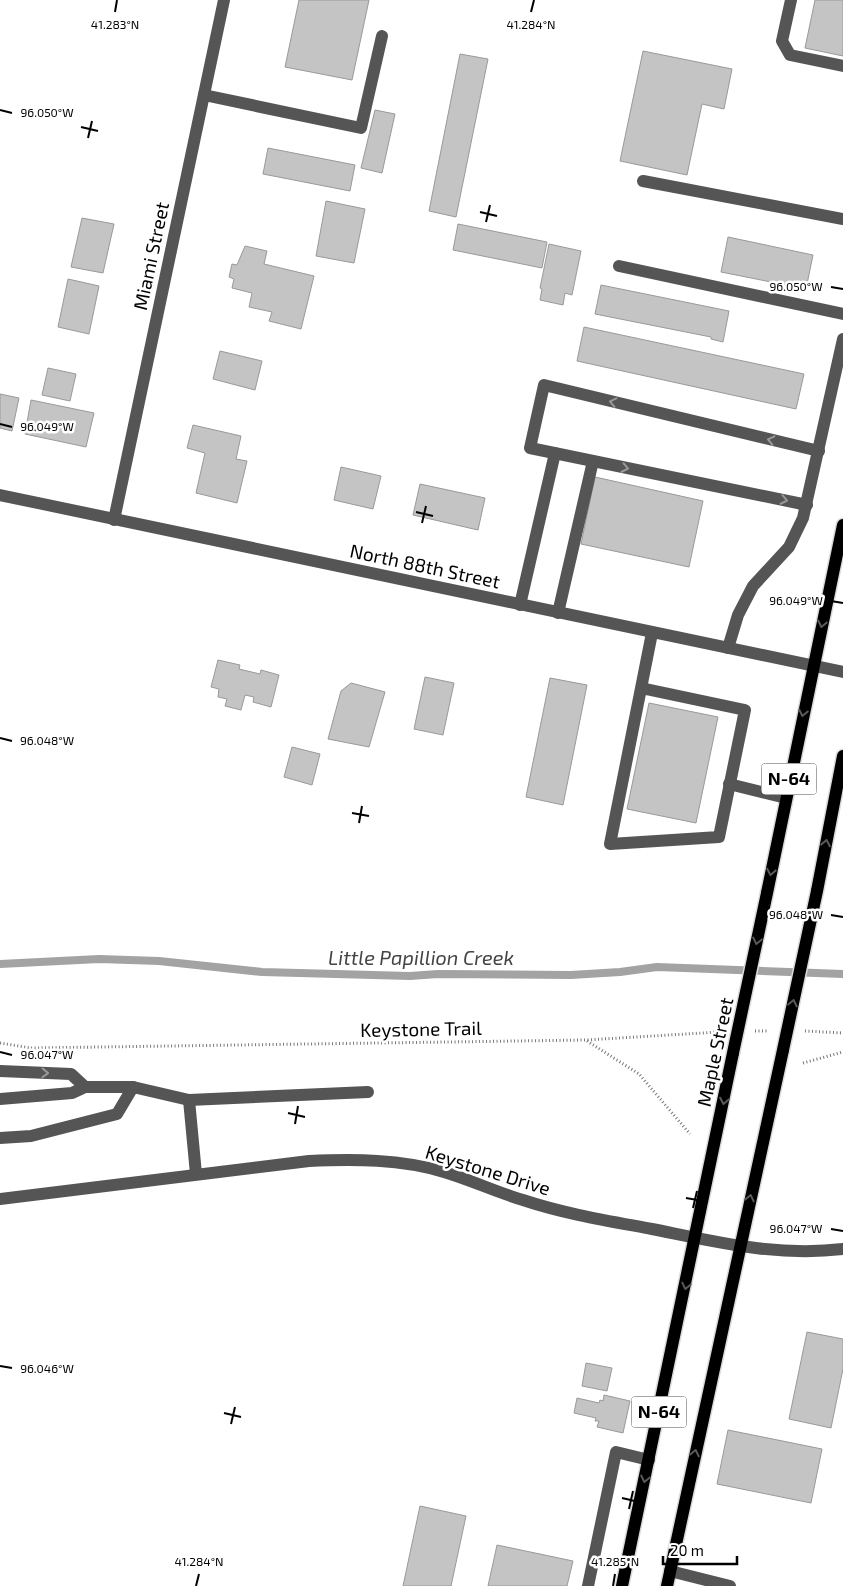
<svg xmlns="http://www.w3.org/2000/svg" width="843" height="1586" font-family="'Exo 2',sans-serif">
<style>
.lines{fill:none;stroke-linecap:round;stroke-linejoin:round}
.stream{stroke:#a3a3a3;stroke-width:8}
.building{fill:#c4c4c4;stroke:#999}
.major-casing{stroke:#dbdbdb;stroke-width:15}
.path{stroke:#777;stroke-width:3;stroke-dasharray:1 2.5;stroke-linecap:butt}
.minor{stroke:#555;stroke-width:12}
.major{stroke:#000;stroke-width:12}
.major-bridge-casing{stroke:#dbdbdb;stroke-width:15;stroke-linecap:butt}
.major-bridge{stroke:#000;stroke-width:12}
.oneway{stroke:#999}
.oneway2{stroke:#595959}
.ticks{fill:none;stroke:#000;stroke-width:2}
.labels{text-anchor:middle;stroke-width:5;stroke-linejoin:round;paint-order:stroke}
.shield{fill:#fff;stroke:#4c4c4c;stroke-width:1}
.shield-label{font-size:18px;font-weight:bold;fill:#000}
.street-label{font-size:19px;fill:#000;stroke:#fff}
.water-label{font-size:20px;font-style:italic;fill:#444;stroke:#fff}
.ticks-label{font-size:12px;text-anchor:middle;fill:#000;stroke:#fff;stroke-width:5;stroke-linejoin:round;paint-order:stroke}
</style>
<rect width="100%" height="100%" fill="#fff"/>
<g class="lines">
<path class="stream" d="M 0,964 L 99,959 L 159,961 L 262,972 L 410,976 L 438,974 L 571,975 L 620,972 L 657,967 L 843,974"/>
</g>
<g class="building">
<path d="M 299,0 L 369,0 L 352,80 L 285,67 Z"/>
<path d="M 815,0 L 843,0 L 843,56 L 805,48 Z"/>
<path d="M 643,51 L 732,69 L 724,109 L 702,104 L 687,175 L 620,161 Z"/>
<path d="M 460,54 L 488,59 L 456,217 L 429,211 Z"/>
<path d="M 375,110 L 395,114 L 382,173 L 361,168 Z"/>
<path d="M 268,148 L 355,165 L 350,191 L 263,174 Z"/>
<path d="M 326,201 L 365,209 L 354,263 L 316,256 Z"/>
<path d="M 82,218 L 114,224 L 103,273 L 71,267 Z"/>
<path d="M 458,224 L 547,242 L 542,268 L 453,250 Z"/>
<path d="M 728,237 L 813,255 L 806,289 L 721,272 Z"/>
<path d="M 549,244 L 581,251 L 572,295 L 565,293 L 563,305 L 540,300 L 542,289 L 540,288 Z"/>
<path d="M 245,246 L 267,251 L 264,264 L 314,276 L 301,329 L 269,321 L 272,312 L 249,307 L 252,293 L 232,288 L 234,279 L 229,277 L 232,264 L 237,265 Z"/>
<path d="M 68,279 L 99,286 L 89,334 L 58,327 Z"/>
<path d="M 601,285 L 729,311 L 723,342 L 711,339 L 711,337 L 595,314 Z"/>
<path d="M 584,327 L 804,374 L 796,409 L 577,361 Z"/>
<path d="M 220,351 L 262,361 L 255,390 L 213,379 Z"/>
<path d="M 48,368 L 76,374 L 70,401 L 42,395 Z"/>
<path d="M 0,394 L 19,398 L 12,431 L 0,428 Z"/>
<path d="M 31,400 L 94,413 L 86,447 L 25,434 Z"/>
<path d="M 193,425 L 241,436 L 236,459 L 247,461 L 237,503 L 196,493 L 205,453 L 187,448 Z"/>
<path d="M 341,467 L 381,476 L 373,509 L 334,500 Z"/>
<path d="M 595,477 L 703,501 L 689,567 L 581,544 Z"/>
<path d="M 420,484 L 485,498 L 478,530 L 413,515 Z"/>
<path d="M 218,660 L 240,665 L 239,669 L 260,674 L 261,670 L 279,675 L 271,707 L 253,702 L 254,697 L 245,695 L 241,710 L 225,706 L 227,699 L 218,697 L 219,689 L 211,687 Z"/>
<path d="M 425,677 L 454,683 L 443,735 L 414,729 Z"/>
<path d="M 550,678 L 587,685 L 563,805 L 526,797 Z"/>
<path d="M 351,683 L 385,692 L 369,747 L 328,739 L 341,691 Z"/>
<path d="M 649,703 L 718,717 L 696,823 L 627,809 Z"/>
<path d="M 292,747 L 320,754 L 312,785 L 284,777 Z"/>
<path d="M 807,1332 L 843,1339 L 843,1369 L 831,1428 L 789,1419 Z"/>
<path d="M 586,1363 L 612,1368 L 607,1391 L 582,1386 Z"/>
<path d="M 604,1395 L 630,1401 L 623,1433 L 597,1427 L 599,1421 L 595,1421 L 596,1418 L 574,1413 L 577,1398 L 599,1403 L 600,1400 L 603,1401 Z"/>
<path d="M 728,1430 L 822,1449 L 811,1503 L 717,1484 Z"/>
<path d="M 420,1506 L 466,1516 L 451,1586 L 403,1586 Z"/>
<path d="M 497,1545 L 573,1561 L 567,1586 L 488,1586 Z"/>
</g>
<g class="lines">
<defs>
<g id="major">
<path d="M 817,891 L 843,756"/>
<path d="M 767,893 L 843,525"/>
<path d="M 622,1586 L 733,1053"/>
<path d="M 667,1586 L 783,1050"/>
</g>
</defs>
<use href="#major" class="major-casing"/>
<g class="path">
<path d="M 755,1031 L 769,1031"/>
<path d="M 805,1031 L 843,1033"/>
<path d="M 587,1041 L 639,1074 L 690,1134"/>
<path d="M 0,1043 L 31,1048 L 586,1040 L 719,1032"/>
<path d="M 803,1063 L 843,1052"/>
</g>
<g class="minor">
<path d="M 791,0 L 782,41 L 790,55 L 843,66"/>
<path d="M 204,95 L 361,128 L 382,36"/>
<path d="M 643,181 L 843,219"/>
<path d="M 619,266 L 843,314"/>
<path d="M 0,495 L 843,672"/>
<path d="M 807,505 L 530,448 L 544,385 L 819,451"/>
<path d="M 114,520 L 224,0"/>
<path d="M 520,605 L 555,453"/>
<path d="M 558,613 L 593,461"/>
<path d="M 728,648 L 738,615 L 753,586 L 789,547 L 803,518 L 843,339"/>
<path d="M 641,688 L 745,710 L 719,837 L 610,844 L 652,633"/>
<path d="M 729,784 L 786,798"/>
<path d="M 0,1071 L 71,1074 L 85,1087"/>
<path d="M 0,1099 L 72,1093 L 85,1087 L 133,1087 L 189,1100"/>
<path d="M 0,1138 L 31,1136 L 117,1114 L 133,1087"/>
<path d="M 196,1174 L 189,1100 L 368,1092"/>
<path d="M 0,1199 L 309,1161 C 354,1159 401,1159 444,1172 C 471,1180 496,1192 523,1200 C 565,1214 609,1221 652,1229 C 717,1242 777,1257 843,1249"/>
<path d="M 670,1571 L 730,1586"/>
<path d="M 588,1586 L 616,1452 L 649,1460"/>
</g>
<use href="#major" class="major"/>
<defs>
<g id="major-bridge">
<path d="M 783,1050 L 817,891"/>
<path d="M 733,1053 L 767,893"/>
</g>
</defs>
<use href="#major-bridge" class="major-bridge-casing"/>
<use href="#major-bridge" class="major-bridge"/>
</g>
<defs><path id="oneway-chevron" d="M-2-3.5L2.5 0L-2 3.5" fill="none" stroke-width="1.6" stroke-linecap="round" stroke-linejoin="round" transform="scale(1.25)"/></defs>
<g class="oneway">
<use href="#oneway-chevron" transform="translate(613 402) rotate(-167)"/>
<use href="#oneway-chevron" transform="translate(771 440) rotate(-167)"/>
<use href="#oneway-chevron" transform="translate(625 468) rotate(12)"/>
<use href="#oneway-chevron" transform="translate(784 500) rotate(12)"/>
<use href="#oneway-chevron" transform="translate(45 1073) rotate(2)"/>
</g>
<g class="oneway2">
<use href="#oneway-chevron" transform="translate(822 624) rotate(102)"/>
<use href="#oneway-chevron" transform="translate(803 713) rotate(102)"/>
<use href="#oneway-chevron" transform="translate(826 843) rotate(-79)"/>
<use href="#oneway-chevron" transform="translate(771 872) rotate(101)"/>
<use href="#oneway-chevron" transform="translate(757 941) rotate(102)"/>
<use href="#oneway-chevron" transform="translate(793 1003) rotate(-78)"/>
<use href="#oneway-chevron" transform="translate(724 1101) rotate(101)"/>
<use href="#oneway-chevron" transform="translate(750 1198) rotate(-77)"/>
<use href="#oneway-chevron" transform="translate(686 1286) rotate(102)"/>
<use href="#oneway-chevron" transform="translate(695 1453) rotate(-78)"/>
<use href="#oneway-chevron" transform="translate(645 1479) rotate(102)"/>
</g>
<path class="ticks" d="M 115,12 L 117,0M 531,12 L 534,0M 0,110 L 12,113M 81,127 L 98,131M 88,138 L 92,121M 480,212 L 497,216M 486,222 L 490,205M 831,287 L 843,289M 0,424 L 12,427M 416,512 L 433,516M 422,523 L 426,506M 831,601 L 843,603M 0,738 L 12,741M 352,813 L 369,816M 359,823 L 362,806M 831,915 L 843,917M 0,1052 L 12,1055M 288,1113 L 305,1117M 295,1124 L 298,1106M 686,1198 L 703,1201M 693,1208 L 697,1191M 831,1229 L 843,1231M 0,1366 L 12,1368M 224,1413 L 241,1417M 231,1424 L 235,1407M 622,1498 L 639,1502M 629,1509 L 633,1491M 196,1586 L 199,1574M 613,1586 L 615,1574"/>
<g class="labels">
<g class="shield">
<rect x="761.5" y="763.5" width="55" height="31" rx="4"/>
<rect x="631.5" y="1396.5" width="55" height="31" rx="4"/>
</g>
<g class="shield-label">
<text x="789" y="785">N-64</text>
<text x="659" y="1418">N-64</text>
</g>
<g class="street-label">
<text transform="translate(151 256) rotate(-78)" y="7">Miami Street</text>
<text transform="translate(425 566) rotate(12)" y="7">North 88th Street</text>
<text transform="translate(421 1029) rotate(-1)" y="7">Keystone Trail</text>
<text transform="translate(715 1052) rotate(-78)" y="7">Maple Street</text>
<text transform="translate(488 1170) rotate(17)" y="7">Keystone Drive</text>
</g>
<g class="water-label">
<text x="421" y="965">Little Papillion Creek</text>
</g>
</g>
<g class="ticks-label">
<text x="115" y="29">41.283°N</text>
<text x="531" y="29">41.284°N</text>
<text x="47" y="117">96.050°W</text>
<text x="796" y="291">96.050°W</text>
<text x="47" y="431">96.049°W</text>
<text x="796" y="605">96.049°W</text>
<text x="47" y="745">96.048°W</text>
<text x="796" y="919">96.048°W</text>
<text x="47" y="1059">96.047°W</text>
<text x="796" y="1233">96.047°W</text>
<text x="47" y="1373">96.046°W</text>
<text x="199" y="1566">41.284°N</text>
<text x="615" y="1566">41.285°N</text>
</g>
<path d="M663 1556v8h74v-8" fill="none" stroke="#000000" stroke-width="2.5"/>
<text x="670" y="1556" font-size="15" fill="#000000" stroke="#ffffff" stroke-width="4" paint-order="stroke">20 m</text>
</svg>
